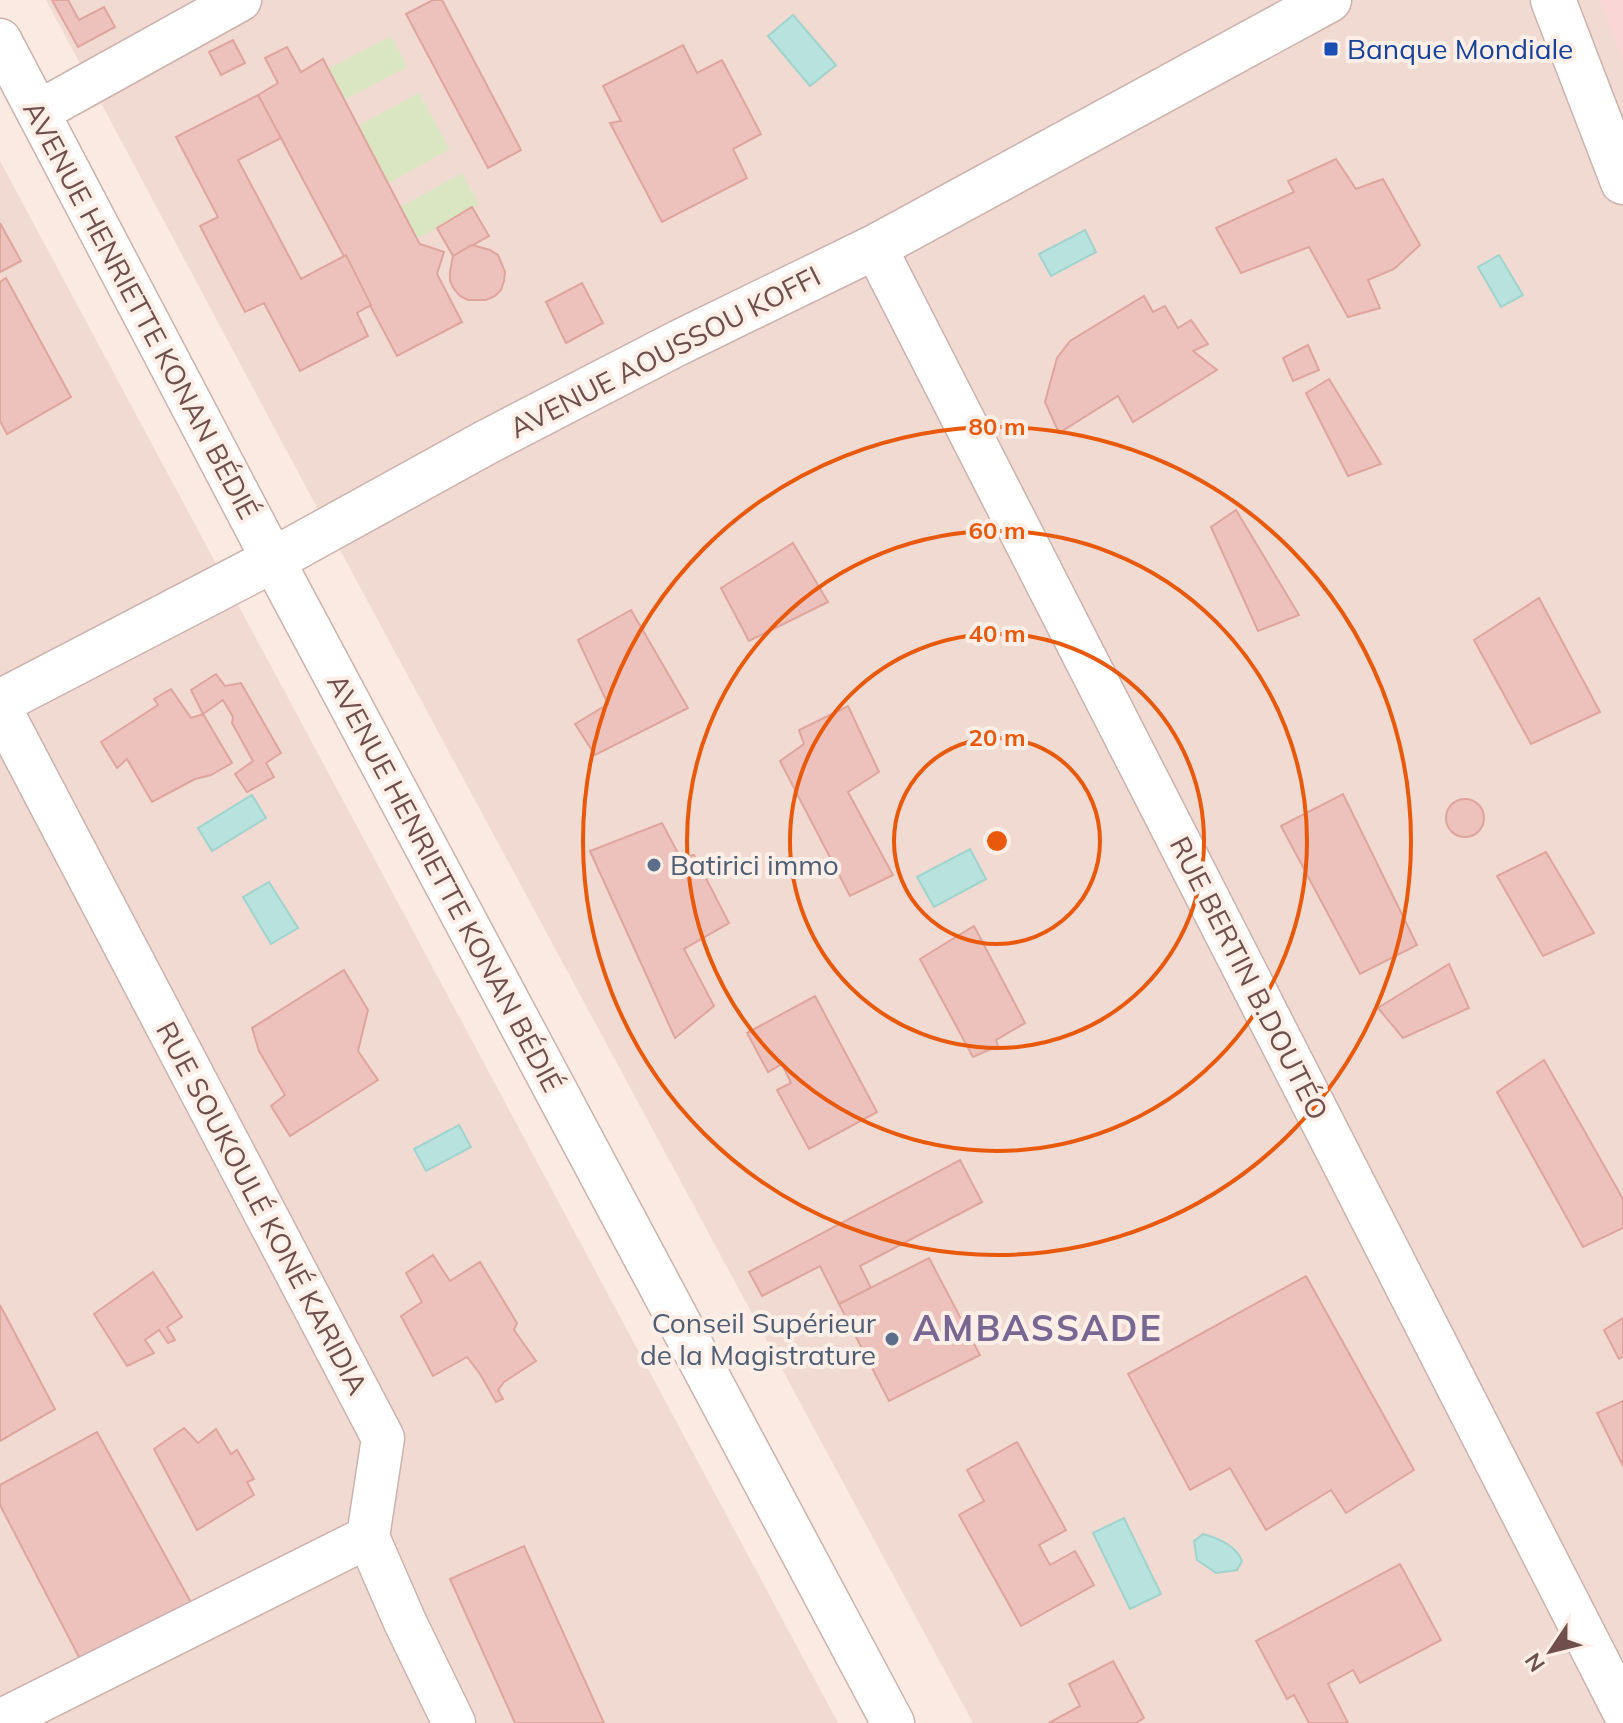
<svg xmlns="http://www.w3.org/2000/svg" width="1623" height="1723" font-family="Mulish,sans-serif">
<style>
.residential{fill:#f1dad1}
.commercial{fill:#fad7d6}
.green{fill:#dae6c2}
.water{fill:#b8e2dd;stroke:#9fd3cd;stroke-width:2}
.building{fill:#edc2bc;stroke:#dfa59d;stroke-width:2}
.lines{fill:none;stroke-linecap:round;stroke-linejoin:round}
.minor-casing{stroke:#ccb2ad;stroke-width:45}
.tertiary-casing{stroke:#ccb2ad;stroke-width:47}
.minor{stroke:#fff;stroke-width:42}
.tertiary{stroke:#fff;stroke-width:44}
.ring{fill:none;stroke:#e8590c;stroke-width:4}
.transit-dot{fill:#1a4fb4;stroke:#fdefe7;stroke-width:3}
.service-dot{fill:#5c6f8a;stroke:#fdefe7;stroke-width:3}
.labels{text-anchor:middle;stroke-width:8;stroke-linejoin:round;paint-order:stroke}
.transit-label{font-size:28px;fill:#164399;stroke:#fdefe7;text-anchor:start}
.street-label{font-size:28px;fill:#6f4e4b;stroke:#fdefe7}
.service-label{font-size:28px;fill:#4e5e75;stroke:#fdefe7;text-anchor:start}
.district-label{font-size:36px;font-weight:bold;letter-spacing:2px;fill:#786693;stroke:#fdefe7}
.centre{fill:#e8590c;stroke:#fdefe7;stroke-width:4}
.ring-label{font-size:24px;text-anchor:middle;font-weight:bold;fill:#e8590c;stroke:#fdefe7;stroke-width:8;stroke-linejoin:round;paint-order:stroke}
</style>
<rect width="100%" height="100%" fill="#faeae2"/>
<g class="residential">
<path d="M 46,0 L 1623,0 L 1623,1723 L 973,1723 L 299,474 Z"/>
<path d="M 0,161 L 838,1723 L 0,1723 Z"/>
</g>
<path class="commercial" d="M 1600,0 L 1623,0 L 1623,62 Z"/>
<g class="green">
<path d="M 391,36 L 407,67 L 344,100 L 328,69 Z"/>
<path d="M 419,93 L 450,149 L 387,184 L 358,126 Z"/>
<path d="M 462,173 L 479,204 L 417,239 L 399,208 Z"/>
</g>
<g class="water">
<path d="M 793,15 L 836,65 L 810,86 L 768,36 Z"/>
<path d="M 1085,230 L 1096,252 L 1051,276 L 1039,254 Z"/>
<path d="M 1499,255 L 1523,295 L 1501,307 L 1478,267 Z"/>
<path d="M 252,795 L 266,818 L 212,851 L 198,828 Z"/>
<path d="M 970,849 L 986,879 L 934,907 L 917,877 Z"/>
<path d="M 269,882 L 298,928 L 271,944 L 243,897 Z"/>
<path d="M 459,1125 L 471,1147 L 426,1171 L 414,1149 Z"/>
<path d="M 1124,1518 L 1161,1594 L 1130,1609 L 1093,1533 Z"/>
<path d="M 1203,1534 C 1218,1538 1236,1546 1242,1561 L 1237,1570 L 1216,1573 L 1197,1560 L 1194,1541 Z"/>
</g>
<g class="building">
<path d="M 52,0 L 68,0 L 79,20 L 104,7 L 115,27 L 78,47 Z"/>
<path d="M 433,0 L 442,0 L 521,150 L 488,168 L 406,14 Z"/>
<path d="M 233,40 L 245,63 L 221,75 L 209,52 Z"/>
<path d="M 683,45 L 697,73 L 722,60 L 761,134 L 733,149 L 747,178 L 662,222 L 610,123 L 621,121 L 603,86 Z"/>
<path d="M 287,47 L 301,72 L 323,59 L 417,239 L 420,244 L 444,252 L 437,274 L 462,322 L 397,356 L 258,95 L 278,83 L 265,58 Z"/>
<path d="M 258,95 L 281,138 L 238,160 L 301,279 L 346,255 L 371,305 L 357,313 L 368,336 L 300,371 L 264,303 L 245,312 L 200,226 L 218,217 L 176,137 Z"/>
<path d="M 1336,159 L 1356,189 L 1383,179 L 1420,245 L 1394,269 L 1368,280 L 1380,308 L 1348,317 L 1309,247 L 1241,273 L 1216,228 L 1294,192 L 1288,181 Z"/>
<path d="M 472,207 L 489,236 L 453,256 L 437,228 Z"/>
<path d="M 0,223 L 21,261 L 0,272 Z"/>
<path d="M 472,245 L 490,250 L 498,255 L 505,272 L 504,281 L 501,290 L 495,296 L 486,300 L 468,300 L 460,296 L 454,289 L 450,281 L 450,272 L 453,256 Z"/>
<path d="M 6,278 L 71,397 L 7,434 L 0,421 L 0,282 Z"/>
<path d="M 582,283 L 603,323 L 566,343 L 546,302 Z"/>
<path d="M 1144,296 L 1153,312 L 1165,306 L 1178,328 L 1191,320 L 1208,344 L 1193,351 L 1217,370 L 1133,422 L 1118,396 L 1059,433 L 1045,402 L 1057,358 L 1070,341 Z"/>
<path d="M 1308,345 L 1319,370 L 1293,381 L 1283,358 Z"/>
<path d="M 1329,379 L 1381,464 L 1348,476 L 1306,393 Z"/>
<path d="M 1236,510 L 1299,615 L 1258,631 L 1211,527 Z"/>
<path d="M 793,543 L 828,602 L 749,641 L 721,588 Z"/>
<path d="M 1539,598 L 1600,712 L 1531,744 L 1474,640 Z"/>
<path d="M 631,610 L 688,708 L 595,755 L 575,724 L 608,704 L 578,640 Z"/>
<path d="M 216,674 L 225,686 L 241,683 L 281,753 L 266,763 L 274,777 L 247,792 L 235,774 L 253,761 L 232,723 L 233,717 L 223,700 L 203,714 L 191,690 Z"/>
<path d="M 171,689 L 191,718 L 203,714 L 232,763 L 211,775 L 195,779 L 152,802 L 127,759 L 117,768 L 101,742 L 158,705 L 154,699 Z"/>
<path d="M 848,706 L 879,772 L 848,792 L 893,875 L 850,896 L 780,761 L 804,744 L 799,730 Z"/>
<path d="M 1343,794 L 1417,945 L 1360,974 L 1281,826 Z"/>
<circle cx="1465" cy="818" r="19"/>
<path d="M 662,823 L 680,857 L 694,855 L 729,923 L 684,949 L 714,1006 L 675,1038 L 590,851 Z"/>
<path d="M 1546,852 L 1594,933 L 1543,956 L 1497,876 Z"/>
<path d="M 974,926 L 1025,1023 L 996,1040 L 998,1046 L 973,1057 L 920,959 Z"/>
<path d="M 1449,964 L 1469,1008 L 1403,1038 L 1378,1008 Z"/>
<path d="M 344,970 L 368,1010 L 358,1051 L 378,1080 L 290,1136 L 271,1106 L 285,1095 L 259,1051 L 252,1028 Z"/>
<path d="M 815,996 L 877,1112 L 809,1149 L 777,1090 L 791,1083 L 782,1064 L 768,1072 L 747,1033 Z"/>
<path d="M 1544,1060 L 1623,1199 L 1623,1228 L 1583,1247 L 1497,1092 Z"/>
<path d="M 960,1160 L 982,1202 L 860,1266 L 871,1288 L 839,1304 L 820,1266 L 762,1296 L 749,1272 Z"/>
<path d="M 433,1255 L 450,1281 L 480,1262 L 517,1323 L 514,1330 L 536,1361 L 504,1382 L 498,1390 L 503,1399 L 496,1402 L 480,1374 L 467,1357 L 433,1376 L 401,1316 L 422,1302 L 406,1273 Z"/>
<path d="M 929,1258 L 980,1355 L 889,1401 L 839,1304 Z"/>
<path d="M 153,1272 L 182,1317 L 167,1327 L 175,1340 L 168,1343 L 159,1330 L 145,1340 L 154,1353 L 127,1366 L 94,1314 Z"/>
<path d="M 1306,1276 L 1414,1470 L 1346,1513 L 1331,1490 L 1266,1530 L 1230,1468 L 1190,1490 L 1128,1374 Z"/>
<path d="M 0,1305 L 55,1409 L 0,1441 Z"/>
<path d="M 1623,1318 L 1623,1356 L 1619,1359 L 1604,1330 Z"/>
<path d="M 1623,1401 L 1623,1466 L 1597,1413 Z"/>
<path d="M 184,1428 L 198,1443 L 216,1429 L 231,1454 L 237,1450 L 254,1479 L 247,1482 L 254,1495 L 197,1530 L 154,1449 Z"/>
<path d="M 97,1432 L 193,1606 L 81,1661 L 0,1505 L 0,1485 Z"/>
<path d="M 1017,1442 L 1066,1530 L 1039,1545 L 1050,1565 L 1075,1551 L 1094,1585 L 1021,1626 L 959,1515 L 984,1501 L 967,1470 Z"/>
<path d="M 524,1546 L 604,1723 L 515,1723 L 450,1579 Z"/>
<path d="M 1400,1564 L 1441,1640 L 1360,1683 L 1353,1670 L 1328,1684 L 1348,1723 L 1309,1723 L 1294,1695 L 1287,1699 L 1256,1641 Z"/>
<path d="M 1113,1661 L 1144,1718 L 1136,1723 L 1049,1723 L 1080,1706 L 1069,1684 Z"/>
</g>
<g class="lines">
<defs>
<g id="minor">
<path d="M 0,40 L 273,560 L 893,1723"/>
<path d="M 38,112 L 240,0"/>
<path d="M 875,247 L 1623,1710"/>
<path d="M 0,708 L 383,1438 L 368,1537 L 405,1622 L 454,1723"/>
<path d="M 0,1721 L 368,1537"/>
</g>
<g id="tertiary">
<path d="M 1553,0 L 1623,182"/>
<path d="M 0,702 L 273,560 L 485,443 L 678,343 L 875,247 L 1329,0"/>
</g>
</defs>
<use href="#minor" class="minor-casing"/>
<use href="#tertiary" class="tertiary-casing"/>
<use href="#minor" class="minor"/>
<use href="#tertiary" class="tertiary"/>
</g>
<g class="ring">
<circle cx="997" cy="841" r="103"/>
<circle cx="997" cy="841" r="207"/>
<circle cx="997" cy="841" r="310"/>
<circle cx="997" cy="841" r="414"/>
</g>
<rect class="transit-dot" x="1323" y="41" width="16" height="16" rx="4"/>
<g class="service-dot">
<circle cx="654" cy="865" r="8"/>
<circle cx="892" cy="1339" r="8"/>
</g>
<g class="labels">
<g class="transit-label">
<text x="1347" y="59">Banque Mondiale</text>
</g>
<g class="street-label">
<text transform="translate(141 310) rotate(62)" y="10">AVENUE HENRIETTE KONAN BÉDIÉ</text>
<text transform="translate(665 352) rotate(-27)" y="10">AVENUE AOUSSOU KOFFI</text>
<text transform="translate(445 883) rotate(62)" y="10">AVENUE HENRIETTE KONAN BÉDIÉ</text>
<text transform="translate(1249 978) rotate(63)" y="10">RUE BERTIN B.DOUTÉO</text>
<text transform="translate(262 1208) rotate(62)" y="10">RUE SOUKOULÉ KONÉ KARIDIA</text>
</g>
<g class="service-label">
<text x="670" y="875">Batirici immo</text>
<text x="876" y="1333" text-anchor="end">Conseil Supérieur<tspan x="876" dy="32">de la Magistrature</tspan></text>
</g>
<g class="district-label">
<text x="1038" y="1341">AMBASSADE</text>
</g>
</g>
<circle cx="997" cy="841" r="12" class="centre"/>
<g class="ring-label">
<text x="997" y="435">80 m</text>
<text x="997" y="539">60 m</text>
<text x="997" y="642">40 m</text>
<text x="997" y="746">20 m</text>
</g>
<g transform="translate(1551 1651) rotate(235)" stroke="#fdefe7" stroke-width="6" paint-order="stroke">
<path d="M0-6L14 30L0 20L-14 30Z" fill="#6f4e4b"/>
<text y="-12" font-size="22" font-weight="bold" text-anchor="middle" fill="#6f4e4b">N</text>
</g>
</svg>
